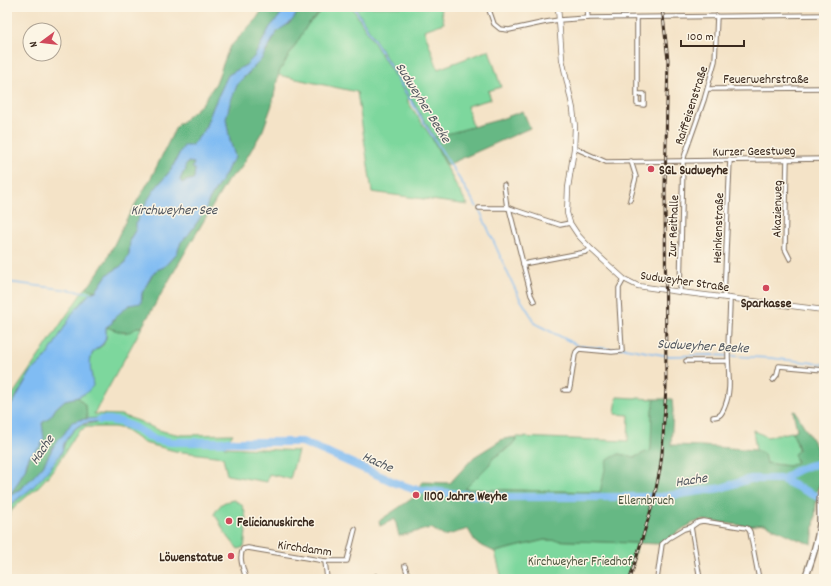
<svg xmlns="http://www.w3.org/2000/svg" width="831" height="586" font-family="Dekko,sans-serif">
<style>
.green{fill:#7dd79d;stroke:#5c805e}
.forest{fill:#66b884;stroke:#507151}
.water{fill:#80bcf3;stroke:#5e7388;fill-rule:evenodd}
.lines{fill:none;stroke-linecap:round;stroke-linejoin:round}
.stream{stroke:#80bcf3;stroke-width:1.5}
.river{stroke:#80bcf3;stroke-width:8}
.minor-casing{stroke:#7c6b59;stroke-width:5.5}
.tertiary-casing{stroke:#7c6b59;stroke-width:6}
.secondary-casing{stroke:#7c6b59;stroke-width:8}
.minor{stroke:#fff;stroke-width:3.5}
.tertiary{stroke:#fff;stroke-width:4.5}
.secondary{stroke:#fff;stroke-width:5.5}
.rail-casing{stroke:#3b2a1e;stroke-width:3}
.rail{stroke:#fcf5e5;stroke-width:1.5;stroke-dasharray:4.5;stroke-linecap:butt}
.poi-dot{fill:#d1495b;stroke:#fcf5e5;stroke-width:1.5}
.labels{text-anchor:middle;stroke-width:3;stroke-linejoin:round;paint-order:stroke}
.street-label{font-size:13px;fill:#3b2a1e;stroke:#fcf5e5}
.poi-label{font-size:13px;font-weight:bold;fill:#3b2a1e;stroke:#fcf5e5;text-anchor:start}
.park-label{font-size:13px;fill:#4c553e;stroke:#fcf5e5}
.water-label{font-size:14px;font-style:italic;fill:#50565e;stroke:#fcf5e5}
</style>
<rect width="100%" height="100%" fill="#fcf5e5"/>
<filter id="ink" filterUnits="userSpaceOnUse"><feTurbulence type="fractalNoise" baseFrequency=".025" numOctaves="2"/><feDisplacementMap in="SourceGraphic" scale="8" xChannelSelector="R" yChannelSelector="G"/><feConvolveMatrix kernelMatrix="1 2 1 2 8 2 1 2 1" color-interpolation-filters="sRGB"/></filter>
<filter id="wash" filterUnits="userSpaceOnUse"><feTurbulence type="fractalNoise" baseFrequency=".012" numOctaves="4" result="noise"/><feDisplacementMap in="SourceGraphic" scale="16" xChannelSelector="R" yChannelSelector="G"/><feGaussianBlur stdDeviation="0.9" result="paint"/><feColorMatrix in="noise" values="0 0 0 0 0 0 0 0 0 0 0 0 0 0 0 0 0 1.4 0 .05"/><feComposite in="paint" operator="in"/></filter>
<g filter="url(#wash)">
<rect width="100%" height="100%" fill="#f4e3c7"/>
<g class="green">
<path d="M 326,7 L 352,7 L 408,98 L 408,102 L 432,138 L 457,187 L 468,205 L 372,192 L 357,92 L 278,75 L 279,72 L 308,24 Z"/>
<path d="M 355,7 L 440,7 L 444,23 L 424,30 L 438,69 L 489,50 L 501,87 L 488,91 L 491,99 L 467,106 L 473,127 L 435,138 Z"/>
<path d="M 86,288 L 96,291 L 90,293 L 86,298 L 60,336 L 44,360 L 31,372 L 9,408 L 7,408 L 7,403 L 81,294 Z"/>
<path d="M 106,327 L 125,333 L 136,327 L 142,327 L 94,414 L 121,415 L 139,421 L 156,429 L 166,432 L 182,435 L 233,434 L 224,447 L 298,451 L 290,479 L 269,474 L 267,482 L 227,475 L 223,457 L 175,451 L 144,443 L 124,429 L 114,427 L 87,427 L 81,430 L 75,436 L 60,460 L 48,476 L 38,487 L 13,508 L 7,519 L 7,511 L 10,506 L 23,495 L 61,454 L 65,442 L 73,431 L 79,426 L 97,422 L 106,418 L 87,419 L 86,407 L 78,397 L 86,393 L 92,377 L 89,367 L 92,354 L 95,350 L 103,345 L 106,338 Z"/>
<path d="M 617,397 L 655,399 L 652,411 L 651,450 L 635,457 L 619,454 L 600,492 L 464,489 L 489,465 L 493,458 L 507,449 L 516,440 L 517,437 L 628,441 L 629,415 L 615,414 Z"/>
<path d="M 753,430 L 767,437 L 792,432 C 798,444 799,448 797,462 L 789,466 L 765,463 L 764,454 L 756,450 Z"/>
<path d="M 234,500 C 234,500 239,503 240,503 C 249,511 246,536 244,547 L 238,549 L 225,533 L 219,521 L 214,514 C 221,504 221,502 234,500 Z"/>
<path d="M 544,540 L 638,543 L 627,579 L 502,579 L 495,552 Z"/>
</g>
<g class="forest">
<path d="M 264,7 L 286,7 L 278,18 L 270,27 L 254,57 L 246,65 L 228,75 L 214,105 L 204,131 L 192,145 L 180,152 L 171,170 L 154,190 L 136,229 L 130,239 L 129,254 L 124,264 L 107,275 L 96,291 L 86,288 L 91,283 L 107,259 L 126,220 L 152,176 L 176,127 L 202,104 L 216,83 L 229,48 L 257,18 Z"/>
<path d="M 299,7 L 326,7 L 308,24 L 279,72 L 272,105 L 263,130 L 239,171 L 232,176 L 228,180 L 190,244 L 142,327 L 137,327 C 129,337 116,330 106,327 L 112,323 C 113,318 125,306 130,305 C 136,302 136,303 142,299 L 142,293 L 152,275 L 157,270 L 164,267 L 177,253 L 181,242 L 189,234 L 200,218 L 202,213 L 206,209 L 208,202 L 226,173 L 230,164 L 235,158 L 234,153 L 230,141 L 226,119 L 230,103 L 234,91 L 238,83 L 248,74 L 267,51 L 277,32 L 281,28 L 289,24 L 293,19 L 297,13 Z"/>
<path d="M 523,111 L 530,128 L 447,165 L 432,138 L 498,120 Z"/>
<path d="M 188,162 L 194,163 L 195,169 L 194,179 L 186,181 L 183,183 L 180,180 L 183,173 L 186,170 L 185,166 Z"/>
<path d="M 78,397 L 86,407 L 87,419 C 74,420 71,424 64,434 C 62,437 58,439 56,443 C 50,451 47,460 42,467 C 33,478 23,487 11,495 L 11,493 C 16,486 20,479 24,471 C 27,467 27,461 30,456 C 32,452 36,451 39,447 C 43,442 43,429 42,423 L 51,416 L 56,408 L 65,400 Z"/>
<path d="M 655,399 L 672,399 L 673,411 L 671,445 L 702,446 L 756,450 L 764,454 L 766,463 L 789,466 L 797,462 L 794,454 L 799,450 L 796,440 L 792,432 L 797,430 L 793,411 L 795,411 L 817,448 L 816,456 L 820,465 L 824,465 L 824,474 L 819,486 L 817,491 L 815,518 L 812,544 L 797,539 L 764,524 L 747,526 L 702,520 L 693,523 L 684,528 L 661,544 L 544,540 L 495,552 L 476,543 L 468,529 L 444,536 L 431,528 L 399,536 L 395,519 L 380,526 L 379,521 L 416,496 L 422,482 L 450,483 L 474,457 L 503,439 L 517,437 L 512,445 L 493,458 L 489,465 L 465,489 L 600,492 L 607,460 L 619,454 L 635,457 L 651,450 L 652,411 Z"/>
</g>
<path class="water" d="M 286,7 L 299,7 C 297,13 294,20 288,24 C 284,27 281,28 277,32 L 261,60 L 238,83 L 230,103 L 226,119 L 230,141 L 234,153 L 235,158 L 230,164 L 226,173 L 208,202 L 206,209 L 202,213 L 200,218 L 189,234 L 181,242 L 177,253 L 164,267 L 157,270 L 152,275 L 142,293 L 141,303 L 129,305 L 113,319 L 112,323 L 106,327 C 106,335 107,342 99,347 C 96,349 94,350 92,354 C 88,365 92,374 93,386 L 86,393 L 78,397 L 65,400 L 56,408 L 51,416 L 42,423 L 44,439 L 40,447 L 30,455 L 27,462 L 25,470 L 21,476 L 18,483 L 11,493 L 11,495 L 21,489 L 31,479 L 43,466 L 56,442 L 64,434 L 72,422 L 79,420 L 97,418 L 106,418 L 110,420 C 100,423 86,420 77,427 C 73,430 66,439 64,444 C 63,448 62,452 60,455 C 52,466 43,477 34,486 C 25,495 13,500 7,511 L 7,411 L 15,400 L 20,390 L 31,372 L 44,360 L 52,348 L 74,311 L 90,293 L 96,291 L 107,275 L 124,264 L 129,254 L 130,239 L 136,229 L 136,223 L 146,203 L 154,190 L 171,170 L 180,152 L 184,146 L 192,145 L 204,131 L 214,105 L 228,75 L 246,65 L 254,57 L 270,27 L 278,18 ZM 188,162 L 194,163 L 192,168 L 195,169 L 194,179 L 186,181 L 182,183 L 180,180 L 183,173 L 186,170 L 185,166 Z"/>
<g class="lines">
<g class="stream">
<path d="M 354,7 L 428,129 L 477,207"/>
<path d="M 480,211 L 509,276 L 519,297 L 530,314 L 534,323 L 577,345"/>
<path d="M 7,282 L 86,292 L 90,293"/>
<path d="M 580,346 L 611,349 L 625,348 L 669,356 L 711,355 L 771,358 L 824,364"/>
</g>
<g class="river">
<path d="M 100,420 L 110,420 L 121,422 L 137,429 L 154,439 L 171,442 L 302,442 L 333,455 L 396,483 L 413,489 L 458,494 L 507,497 L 660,497 L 721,488 L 750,479 L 781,479 L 816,496 L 824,499"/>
<path d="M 781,479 C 786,479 788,476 792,473 C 802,467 813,464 824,463"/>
</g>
</g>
</g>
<g filter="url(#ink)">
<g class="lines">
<defs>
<g id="minor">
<path d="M 488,7 L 494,24 L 500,29 L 509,30 L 546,22 L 559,20 L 588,18 L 824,15"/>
<path d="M 587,7 L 588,18"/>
<path d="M 708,89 L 824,88"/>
<path d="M 637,94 L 644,94 L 644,105 L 637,104 L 637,18"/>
<path d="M 574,149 L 577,149 L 606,162 L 824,159"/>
<path d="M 787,159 L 785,249 L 790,259"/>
<path d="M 504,185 L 507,208"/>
<path d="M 630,200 L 636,177 L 631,161"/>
<path d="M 479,208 L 509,208 L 560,225 L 570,223"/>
<path d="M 509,208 L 531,295 L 534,301"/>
<path d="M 523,264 L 586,252 L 591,249"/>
<path d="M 680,292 L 683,161 L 686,151 L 704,100 L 715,61 L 717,16"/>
<path d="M 724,297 L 730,160"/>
<path d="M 686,361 L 728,361"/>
<path d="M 773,380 L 777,375 L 779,366 L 824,370"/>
<path d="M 564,390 L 569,390 L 570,387 L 575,355 L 576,352 L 579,349 L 612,352 L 622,351 L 619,301 L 619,288 L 624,279"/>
<path d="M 713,417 C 721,417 722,413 725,406 C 732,389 728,372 728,354 C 728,335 730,316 730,298"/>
<path d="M 691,527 L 700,579"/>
<path d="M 325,561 L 327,579"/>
<path d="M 405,566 L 409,579"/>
<path d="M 246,579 C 244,570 238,558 243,549 L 248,548 L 325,561 L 347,561 L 355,529"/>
<path d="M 376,579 L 376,576"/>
<path d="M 657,579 L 662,544 L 669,538 L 684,529 L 691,527 L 698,522 L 703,521 L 747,528 L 749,530 L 750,532 L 759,579"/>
</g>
<path id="tertiary" d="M 558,7 L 562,59 L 573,109 L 575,127 L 574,149 L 568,188 L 567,213 L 570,223 L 578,235 L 591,249 L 624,279 L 638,286 L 680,292 L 824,310"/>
<path id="secondary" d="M 805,579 C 811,561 818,543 820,524 C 821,510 818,496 824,483"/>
</defs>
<use href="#minor" class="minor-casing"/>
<use href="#tertiary" class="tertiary-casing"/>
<use href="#secondary" class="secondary-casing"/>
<use href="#minor" class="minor"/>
<use href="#tertiary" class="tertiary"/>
<use href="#secondary" class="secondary"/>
<defs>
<path id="rail" d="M 630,579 L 653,503 L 660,469 L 662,454 L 666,387 L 665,186 L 668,60 L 662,7"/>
</defs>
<use href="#rail" class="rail-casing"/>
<use href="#rail" class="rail"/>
</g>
</g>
<g class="poi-dot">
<circle cx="651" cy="169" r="4"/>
<circle cx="766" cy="288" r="4"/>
<circle cx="416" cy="495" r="4"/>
<circle cx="229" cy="521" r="4"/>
<circle cx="231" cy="556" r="4"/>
</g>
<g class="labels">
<g class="street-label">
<text x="766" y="83">Feuerwehrstraße</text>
<text transform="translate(690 105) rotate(-72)" y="5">Raiffeisenstraße</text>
<text transform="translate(754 150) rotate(-1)" y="5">Kurzer Geestweg</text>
<text transform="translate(776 209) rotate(-89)" y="5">Akazienweg</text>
<text transform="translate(672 226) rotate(-88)" y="5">Zur Reithalle</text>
<text transform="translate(717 228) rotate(-88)" y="5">Heinkenstraße</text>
<text transform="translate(685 280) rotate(8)" y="5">Sudweyher Straße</text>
<text transform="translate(305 547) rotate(8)" y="5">Kirchdamm</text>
</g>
<g class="poi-label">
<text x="659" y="174">SGL Sudweyhe</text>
<text x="766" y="307" text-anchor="middle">Sparkasse</text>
<text x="424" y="500">1100 Jahre Weyhe</text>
<text x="237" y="526">Felicianuskirche</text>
<text x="223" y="561" text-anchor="end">Löwenstatue</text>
</g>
<g class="park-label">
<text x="646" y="504">Ellernbruch</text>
<text x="580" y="565">Kirchweyher Friedhof</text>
</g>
<g class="water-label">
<text transform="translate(424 102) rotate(58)" y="5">Sudweyher Beeke</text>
<text x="174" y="214">Kirchweyher See</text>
<text transform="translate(703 345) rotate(3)" y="5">Sudweyher Beeke</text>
<text transform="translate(41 449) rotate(-56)" y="5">Hache</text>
<text transform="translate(378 461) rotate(24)" y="5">Hache</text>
<text transform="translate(691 479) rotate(-8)" y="5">Hache</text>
</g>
</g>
<rect width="831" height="586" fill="none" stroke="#fcf5e5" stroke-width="24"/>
<g transform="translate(42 42) rotate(255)"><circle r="19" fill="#fcf5e5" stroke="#afa495"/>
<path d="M0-3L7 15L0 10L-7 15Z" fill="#d1495b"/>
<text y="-6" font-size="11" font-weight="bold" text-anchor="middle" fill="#3b2a1e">N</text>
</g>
<path d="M681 40v6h63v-6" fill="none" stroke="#3b2a1e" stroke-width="2"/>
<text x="687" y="40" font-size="12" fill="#3b2a1e" stroke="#fcf5e5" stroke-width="3" paint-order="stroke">100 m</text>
</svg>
